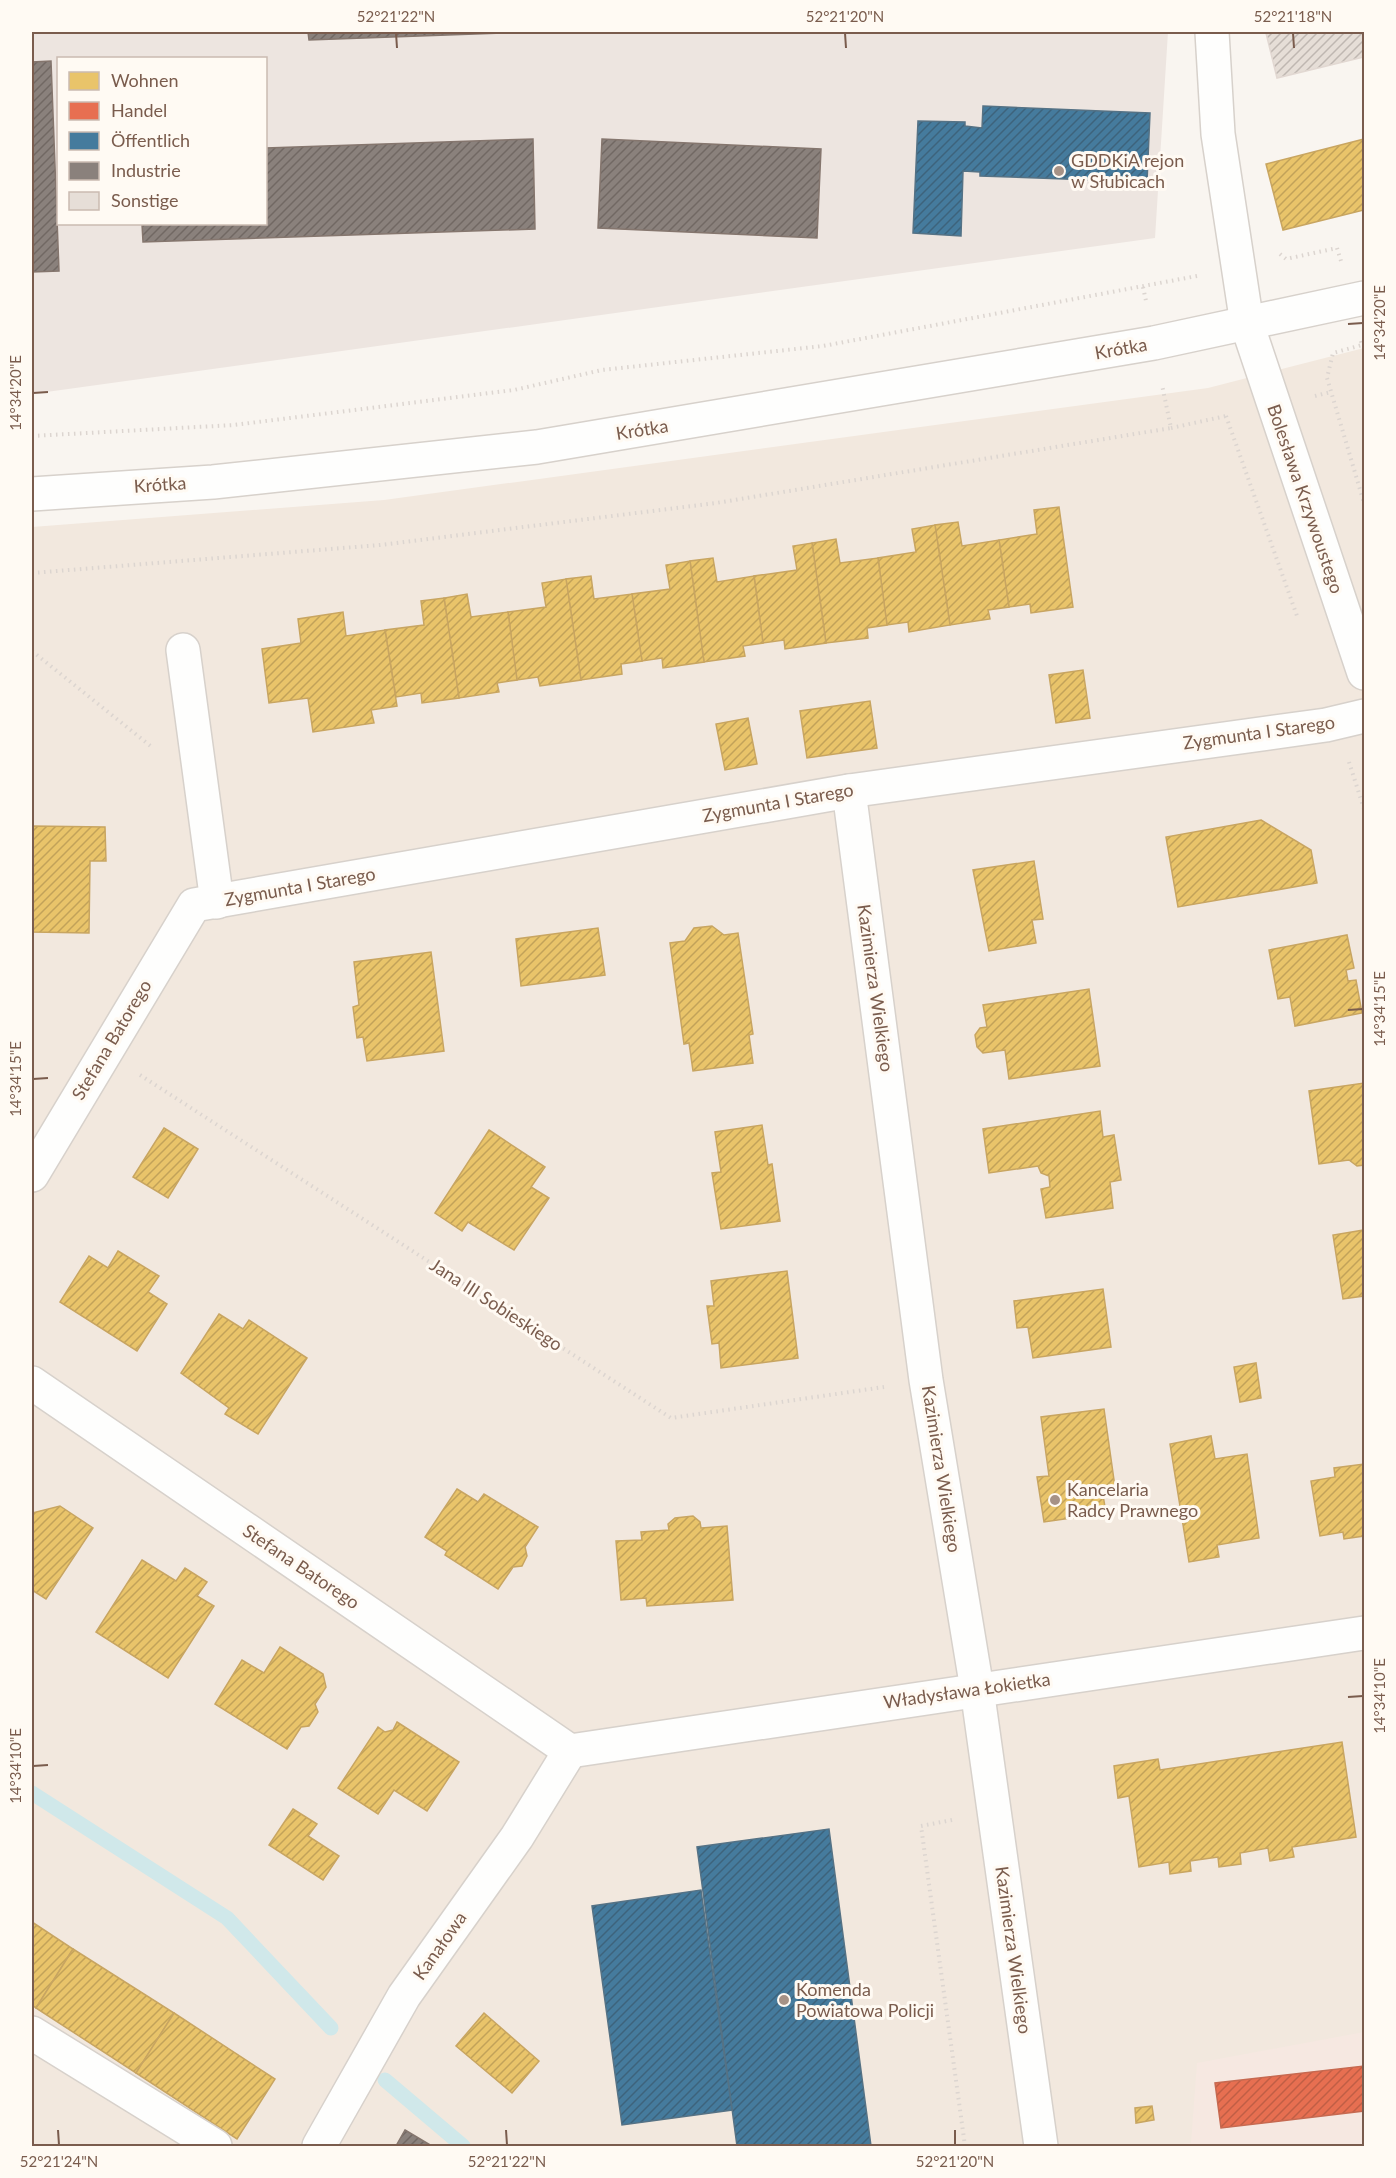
<svg xmlns="http://www.w3.org/2000/svg" width="1396" height="2178" font-family="Lato,sans-serif">
<style>
.residential{fill:#f2e8de}
.commercial{fill:#f6e8e1}
.industrial{fill:#ede5e0;fill-rule:evenodd}
.homes{fill:url(#homes-hatch);stroke:#c8a561;stroke-width:1.5}
.shops{fill:url(#shops-hatch);stroke:#c66950;stroke-width:1.5}
.public{fill:url(#public-hatch);stroke:#557285;stroke-width:1.5}
.industry{fill:url(#industry-hatch);stroke:#85766e;stroke-width:1.5}
.lines{fill:none;stroke-linecap:round;stroke-linejoin:round}
.stream{stroke:#d0e8ea;stroke-width:15}
.building{fill:url(#building-hatch);stroke:#e2d8d2;stroke-width:1.5}
.minor-casing{stroke:#d7d1cb;stroke-width:36}
.path{stroke:#dcd5d0;stroke-width:4;stroke-dasharray:1.5 4.5;stroke-linecap:butt}
.minor{stroke:#fefefd;stroke-width:33}
.ticks{fill:none;stroke:#7a5c4d;stroke-width:2}
.poi-dot{fill:#a69286;stroke:#fffaf3;stroke-width:2}
.labels{text-anchor:middle;stroke-width:6;stroke-linejoin:round;paint-order:stroke}
.poi-label{font-size:18px;fill:#7a5c4d;stroke:#fffaf3;text-anchor:start}
.street-label{font-size:18px;fill:#7a5c4d;stroke:#fffaf3}
.neatline{fill:none;stroke:#7a5c4d;stroke-width:2}
.ticks-label{font-size:15px;text-anchor:middle;fill:#7a5c4d}
</style>
<defs>
<pattern id="homes-hatch" width="6" height="6" patternUnits="userSpaceOnUse" patternTransform="scale(1.5)"><rect width="6" height="6" fill="#e9c46a"/><path d="M-1 1l2-2M0 6l6-6M5 7l2-2" fill="none" stroke="#c2a259"/></pattern>
<pattern id="shops-hatch" width="6" height="6" patternUnits="userSpaceOnUse" patternTransform="scale(1.5)"><rect width="6" height="6" fill="#e76f51"/><path d="M-1 1l2-2M0 6l6-6M5 7l2-2" fill="none" stroke="#c05e45"/></pattern>
<pattern id="public-hatch" width="6" height="6" patternUnits="userSpaceOnUse" patternTransform="scale(1.5)"><rect width="6" height="6" fill="#457b9d"/><path d="M-1 1l2-2M0 6l6-6M5 7l2-2" fill="none" stroke="#3d637c"/></pattern>
<pattern id="industry-hatch" width="6" height="6" patternUnits="userSpaceOnUse" patternTransform="scale(1.5)"><rect width="6" height="6" fill="#8a817c"/><path d="M-1 1l2-2M0 6l6-6M5 7l2-2" fill="none" stroke="#716863"/></pattern>
<pattern id="building-hatch" width="6" height="6" patternUnits="userSpaceOnUse" patternTransform="scale(1.5)"><rect width="6" height="6" fill="#e6ded7"/><path d="M-1 1l2-2M0 6l6-6M5 7l2-2" fill="none" stroke="#bfb7b1"/></pattern>
</defs>
<rect width="100%" height="100%" fill="#f9f5f0"/>
<path class="residential" d="M 1364,348 L 1364,2146 L 32,2146 L 32,527 L 384,500 L 1208,388 Z"/>
<path class="commercial" d="M 1364,2032 L 1364,2146 L 1168,2146 L 1191,2143 L 1197,2063 Z"/>
<path class="industrial" d="M 32,32 L 1168,32 L 1155,238 L 32,394 ZM 58,58 L 266,58 L 266,224 L 58,224 Z"/>
<g class="homes">
<path d="M 1364,139 L 1364,210 L 1283,230 L 1266,164 Z"/>
<path d="M 1059,507 L 1073,607 L 1031,613 L 1030,604 L 1009,607 L 999,540 L 1037,534 L 1034,510 Z"/>
<path d="M 958,522 L 962,546 L 999,540 L 1009,607 L 988,610 L 990,619 L 950,625 L 935,525 Z"/>
<path d="M 935,525 L 950,625 L 909,632 L 908,622 L 887,625 L 878,558 L 916,552 L 912,529 Z"/>
<path d="M 836,539 L 840,563 L 878,558 L 887,625 L 867,628 L 868,638 L 826,643 L 812,543 Z"/>
<path d="M 812,543 L 826,643 L 785,649 L 784,640 L 763,643 L 754,576 L 797,570 L 793,546 Z"/>
<path d="M 713,558 L 717,582 L 754,576 L 763,643 L 743,646 L 745,656 L 704,662 L 690,561 Z"/>
<path d="M 690,561 L 704,662 L 663,668 L 662,658 L 642,661 L 632,594 L 670,589 L 666,565 Z"/>
<path d="M 591,576 L 594,599 L 632,594 L 642,661 L 621,664 L 622,674 L 581,680 L 566,579 Z"/>
<path d="M 566,579 L 581,680 L 540,686 L 538,677 L 517,680 L 508,612 L 546,607 L 542,583 Z"/>
<path d="M 467,594 L 471,617 L 508,612 L 517,680 L 497,683 L 499,692 L 459,698 L 444,598 Z"/>
<path d="M 444,598 L 459,698 L 422,703 L 421,693 L 396,697 L 385,630 L 424,625 L 421,601 Z"/>
<path d="M 343,612 L 346,636 L 385,630 L 397,706 L 371,710 L 374,723 L 313,732 L 308,698 L 269,703 L 262,649 L 301,643 L 298,619 Z"/>
<path d="M 1083,670 L 1090,718 L 1056,723 L 1049,675 Z"/>
<path d="M 870,701 L 877,748 L 807,758 L 800,711 Z"/>
<path d="M 748,718 L 757,764 L 725,770 L 716,724 Z"/>
<path d="M 1261,820 L 1311,850 L 1317,883 L 1178,907 L 1166,837 Z"/>
<path d="M 32,826 L 105,827 L 106,861 L 90,861 L 89,933 L 32,932 Z"/>
<path d="M 1034,861 L 1043,919 L 1032,920 L 1036,943 L 989,951 L 973,870 Z"/>
<path d="M 712,926 L 724,935 L 738,933 L 753,1034 L 749,1035 L 753,1063 L 693,1071 L 689,1043 L 684,1044 L 670,943 L 685,941 L 694,928 Z"/>
<path d="M 598,928 L 605,975 L 521,986 L 516,939 Z"/>
<path d="M 1347,935 L 1354,968 L 1346,970 L 1348,981 L 1356,980 L 1362,1013 L 1295,1026 L 1290,997 L 1278,999 L 1269,950 Z"/>
<path d="M 431,952 L 444,1051 L 367,1061 L 363,1037 L 357,1038 L 353,1007 L 359,1005 L 354,962 Z"/>
<path d="M 1089,989 L 1100,1066 L 1009,1079 L 1005,1050 L 983,1053 L 977,1047 L 975,1035 L 980,1028 L 987,1027 L 983,1005 Z"/>
<path d="M 1364,1083 L 1364,1165 L 1357,1166 L 1349,1160 L 1319,1164 L 1309,1091 Z"/>
<path d="M 1100,1111 L 1103,1137 L 1114,1135 L 1121,1180 L 1110,1182 L 1113,1208 L 1046,1218 L 1041,1189 L 1050,1187 L 1049,1176 L 1041,1173 L 1038,1166 L 989,1173 L 983,1129 Z"/>
<path d="M 762,1125 L 768,1165 L 772,1164 L 780,1221 L 721,1229 L 712,1173 L 721,1172 L 715,1132 Z"/>
<path d="M 164,1128 L 198,1149 L 168,1198 L 133,1177 Z"/>
<path d="M 489,1130 L 545,1167 L 531,1187 L 549,1198 L 514,1250 L 468,1222 L 462,1231 L 435,1213 Z"/>
<path d="M 1364,1230 L 1364,1296 L 1343,1299 L 1333,1235 Z"/>
<path d="M 118,1251 L 159,1276 L 148,1292 L 167,1304 L 137,1351 L 60,1302 L 89,1256 L 108,1268 Z"/>
<path d="M 787,1271 L 798,1358 L 721,1368 L 719,1343 L 712,1344 L 707,1306 L 714,1306 L 711,1281 Z"/>
<path d="M 1103,1289 L 1111,1347 L 1033,1358 L 1028,1327 L 1017,1328 L 1014,1301 Z"/>
<path d="M 219,1314 L 243,1329 L 249,1320 L 307,1358 L 258,1434 L 225,1414 L 229,1408 L 181,1373 Z"/>
<path d="M 1256,1363 L 1261,1398 L 1240,1402 L 1234,1367 Z"/>
<path d="M 1104,1409 L 1115,1487 L 1102,1489 L 1106,1513 L 1044,1522 L 1037,1477 L 1049,1476 L 1041,1417 Z"/>
<path d="M 1211,1436 L 1215,1459 L 1247,1454 L 1259,1538 L 1217,1545 L 1219,1557 L 1189,1562 L 1170,1444 Z"/>
<path d="M 1364,1464 L 1364,1536 L 1344,1539 L 1343,1532 L 1320,1536 L 1311,1481 L 1335,1477 L 1334,1468 Z"/>
<path d="M 457,1489 L 478,1502 L 484,1494 L 538,1527 L 525,1547 L 527,1556 L 522,1566 L 513,1567 L 498,1589 L 445,1555 L 447,1551 L 425,1537 Z"/>
<path d="M 60,1506 L 93,1528 L 46,1599 L 32,1590 L 32,1513 Z"/>
<path d="M 693,1516 L 700,1522 L 701,1528 L 727,1526 L 733,1600 L 647,1606 L 646,1598 L 621,1600 L 616,1541 L 642,1540 L 641,1532 L 669,1530 L 668,1524 L 675,1518 Z"/>
<path d="M 142,1560 L 176,1581 L 185,1568 L 207,1582 L 197,1596 L 214,1606 L 168,1678 L 96,1632 Z"/>
<path d="M 280,1647 L 323,1674 L 326,1687 L 315,1704 L 318,1712 L 309,1726 L 301,1727 L 287,1749 L 215,1704 L 242,1660 L 264,1673 Z"/>
<path d="M 397,1722 L 459,1762 L 427,1811 L 394,1790 L 378,1814 L 338,1788 L 378,1727 L 385,1732 L 393,1730 Z"/>
<path d="M 1342,1742 L 1356,1837 L 1292,1847 L 1294,1857 L 1270,1861 L 1268,1848 L 1240,1853 L 1241,1864 L 1219,1867 L 1218,1857 L 1190,1861 L 1191,1871 L 1170,1874 L 1169,1862 L 1139,1867 L 1129,1796 L 1118,1798 L 1114,1766 L 1158,1759 L 1160,1770 Z"/>
<path d="M 293,1809 L 317,1824 L 308,1836 L 339,1856 L 323,1880 L 269,1845 Z"/>
<path d="M 32,1922 L 73,1949 L 36,2008 L 32,2005 Z"/>
<path d="M 73,1949 L 174,2013 L 136,2073 L 36,2008 Z"/>
<path d="M 174,2013 L 275,2079 L 237,2139 L 136,2073 Z"/>
<path d="M 484,2013 L 539,2061 L 512,2093 L 456,2046 Z"/>
<path d="M 1152,2106 L 1154,2120 L 1136,2123 L 1135,2108 Z"/>
</g>
<path class="shops" d="M 1364,2066 L 1364,2111 L 1221,2128 L 1215,2083 Z"/>
<g class="public">
<path d="M 983,106 L 1150,113 L 1147,182 L 980,176 L 980,172 L 963,171 L 961,236 L 913,233 L 918,121 L 965,122 L 965,126 L 982,128 Z"/>
<path d="M 829,1829 L 871,2146 L 737,2146 L 697,1847 Z"/>
<path d="M 701,1890 L 732,2110 L 622,2125 L 592,1906 Z"/>
</g>
<g class="industry">
<path d="M 308,32 L 531,32 L 309,40 Z"/>
<path d="M 51,61 L 59,271 L 32,272 L 32,62 Z"/>
<path d="M 533,139 L 535,229 L 143,242 L 142,224 L 266,224 L 266,148 Z"/>
<path d="M 602,139 L 821,149 L 817,238 L 598,228 Z"/>
<path d="M 405,2130 L 432,2146 L 396,2146 Z"/>
</g>
<g class="lines">
<g class="stream">
<path d="M 32,1793 L 227,1918 L 331,2028"/>
<path d="M 385,2080 L 463,2146"/>
</g>
</g>
<path class="building" d="M 1272,32 L 1364,32 L 1364,57 L 1277,78 L 1266,33 Z"/>
<g class="lines">
<defs>
<g id="minor">
<path d="M 1212,32 L 1218,134 L 1247,324 L 1364,673"/>
<path d="M 32,494 L 213,482 L 537,447 L 1154,343 L 1364,298"/>
<path d="M 183,650 L 217,902"/>
<path d="M 849,791 L 926,1380 L 977,1689 L 1041,2146"/>
<path d="M 32,1175 L 194,905 L 849,791 L 1326,725 L 1364,716"/>
<path d="M 32,1383 L 570,1751"/>
<path d="M 570,1751 L 1364,1633"/>
<path d="M 32,2033 L 215,2146"/>
<path d="M 319,2146 L 404,1996 L 517,1837 L 570,1751"/>
</g>
</defs>
<use href="#minor" class="minor-casing"/>
<g class="path">
<path d="M 1280,254 L 1286,259 L 1337,248 L 1341,261"/>
<path d="M 1143,287 L 1146,301"/>
<path d="M 1361,341 L 1362,345 L 1333,353 L 1327,378 L 1364,503"/>
<path d="M 1315,396 L 1331,392"/>
<path d="M 1226,416 L 1297,616"/>
<path d="M 1171,428 L 1226,416"/>
<path d="M 32,436 L 234,425 L 514,390 L 602,370 L 823,346 L 1197,276"/>
<path d="M 32,573 L 380,545 L 716,503 L 1171,428 L 1162,385"/>
<path d="M 32,651 L 153,748"/>
<path d="M 1349,762 L 1364,809"/>
<path d="M 140,1075 L 671,1418 L 884,1387"/>
<path d="M 952,1820 L 921,1826 L 965,2146"/>
</g>
<use href="#minor" class="minor"/>
</g>
<path class="ticks" d="M 396,33 L 397,48M 845,33 L 846,48M 1293,33 L 1294,48M 1348,324 L 1363,323M 33,393 L 48,392M 1348,1010 L 1363,1009M 33,1079 L 48,1078M 1348,1697 L 1363,1696M 33,1766 L 48,1765M 58,2130 L 59,2145M 506,2130 L 507,2145M 955,2130 L 955,2145"/>
<g class="poi-dot">
<circle cx="1059" cy="171" r="6"/>
<circle cx="1055" cy="1500" r="6"/>
<circle cx="784" cy="2000" r="6"/>
</g>
<g class="labels">
<g class="poi-label">
<text x="1071" y="167">GDDKiA rejon<tspan x="1071" dy="21">w Słubicach</tspan></text>
<text x="1067" y="1496">Kancelaria<tspan x="1067" dy="21">Radcy Prawnego</tspan></text>
<text x="796" y="1996">Komenda<tspan x="796" dy="21">Powiatowa Policji</tspan></text>
</g>
<g class="street-label">
<text transform="translate(1121 349) rotate(-10)" y="6">Krótka</text>
<text transform="translate(642 430) rotate(-9)" y="6">Krótka</text>
<text transform="translate(160 485) rotate(-4)" y="6">Krótka</text>
<text transform="translate(1305 499) rotate(71)" y="6">Bolesława Krzywoustego</text>
<text transform="translate(1259 733) rotate(-8)" y="6">Zygmunta I Starego</text>
<text transform="translate(778 803) rotate(-10)" y="6">Zygmunta I Starego</text>
<text transform="translate(300 887) rotate(-10)" y="6">Zygmunta I Starego</text>
<text transform="translate(875 988) rotate(82)" y="6">Kazimierza Wielkiego</text>
<text transform="translate(112 1040) rotate(-59)" y="6">Stefana Batorego</text>
<text transform="translate(496 1305) rotate(33)" y="6">Jana III Sobieskiego</text>
<text transform="translate(941 1469) rotate(81)" y="6">Kazimierza Wielkiego</text>
<text transform="translate(301 1567) rotate(34)" y="6">Stefana Batorego</text>
<text transform="translate(967 1691) rotate(-8)" y="6">Władysława Łokietka</text>
<text transform="translate(440 1946) rotate(-55)" y="6">Kanałowa</text>
<text transform="translate(1013 1950) rotate(82)" y="6">Kazimierza Wielkiego</text>
</g>
</g>
<rect width="1396" height="2178" fill="none" stroke="#fffaf3" stroke-width="66"/>
<rect x="57" y="57" width="210" height="168" fill="#fffaf3" stroke="#cabbb1" stroke-width="1.5"/>
<rect x="69" y="72" width="30" height="18" fill="#e9c46a" stroke="#cabbb1" stroke-width="1.5"/>
<text x="111" y="87" font-size="18" fill="#7a5c4d">Wohnen</text>
<rect x="69" y="102" width="30" height="18" fill="#e76f51" stroke="#cabbb1" stroke-width="1.5"/>
<text x="111" y="117" font-size="18" fill="#7a5c4d">Handel</text>
<rect x="69" y="132" width="30" height="18" fill="#457b9d" stroke="#cabbb1" stroke-width="1.5"/>
<text x="111" y="147" font-size="18" fill="#7a5c4d">Öffentlich</text>
<rect x="69" y="162" width="30" height="18" fill="#8a817c" stroke="#cabbb1" stroke-width="1.5"/>
<text x="111" y="177" font-size="18" fill="#7a5c4d">Industrie</text>
<rect x="69" y="192" width="30" height="18" fill="#e6ded7" stroke="#cabbb1" stroke-width="1.5"/>
<text x="111" y="207" font-size="18" fill="#7a5c4d">Sonstige</text>
<rect x="33" y="33" width="1330" height="2112" class="neatline"/>
<g class="ticks-label">
<text x="396" y="22">52°21'22"N</text>
<text x="845" y="22">52°21'20"N</text>
<text x="1293" y="22">52°21'18"N</text>
<text transform="translate(1380 323) rotate(-90)" y="5">14°34'20"E</text>
<text transform="translate(16 393) rotate(-90)" y="5">14°34'20"E</text>
<text transform="translate(1380 1009) rotate(-90)" y="5">14°34'15"E</text>
<text transform="translate(16 1079) rotate(-90)" y="5">14°34'15"E</text>
<text transform="translate(1380 1696) rotate(-90)" y="5">14°34'10"E</text>
<text transform="translate(16 1766) rotate(-90)" y="5">14°34'10"E</text>
<text x="59" y="2167">52°21'24"N</text>
<text x="507" y="2167">52°21'22"N</text>
<text x="955" y="2167">52°21'20"N</text>
</g>
</svg>
